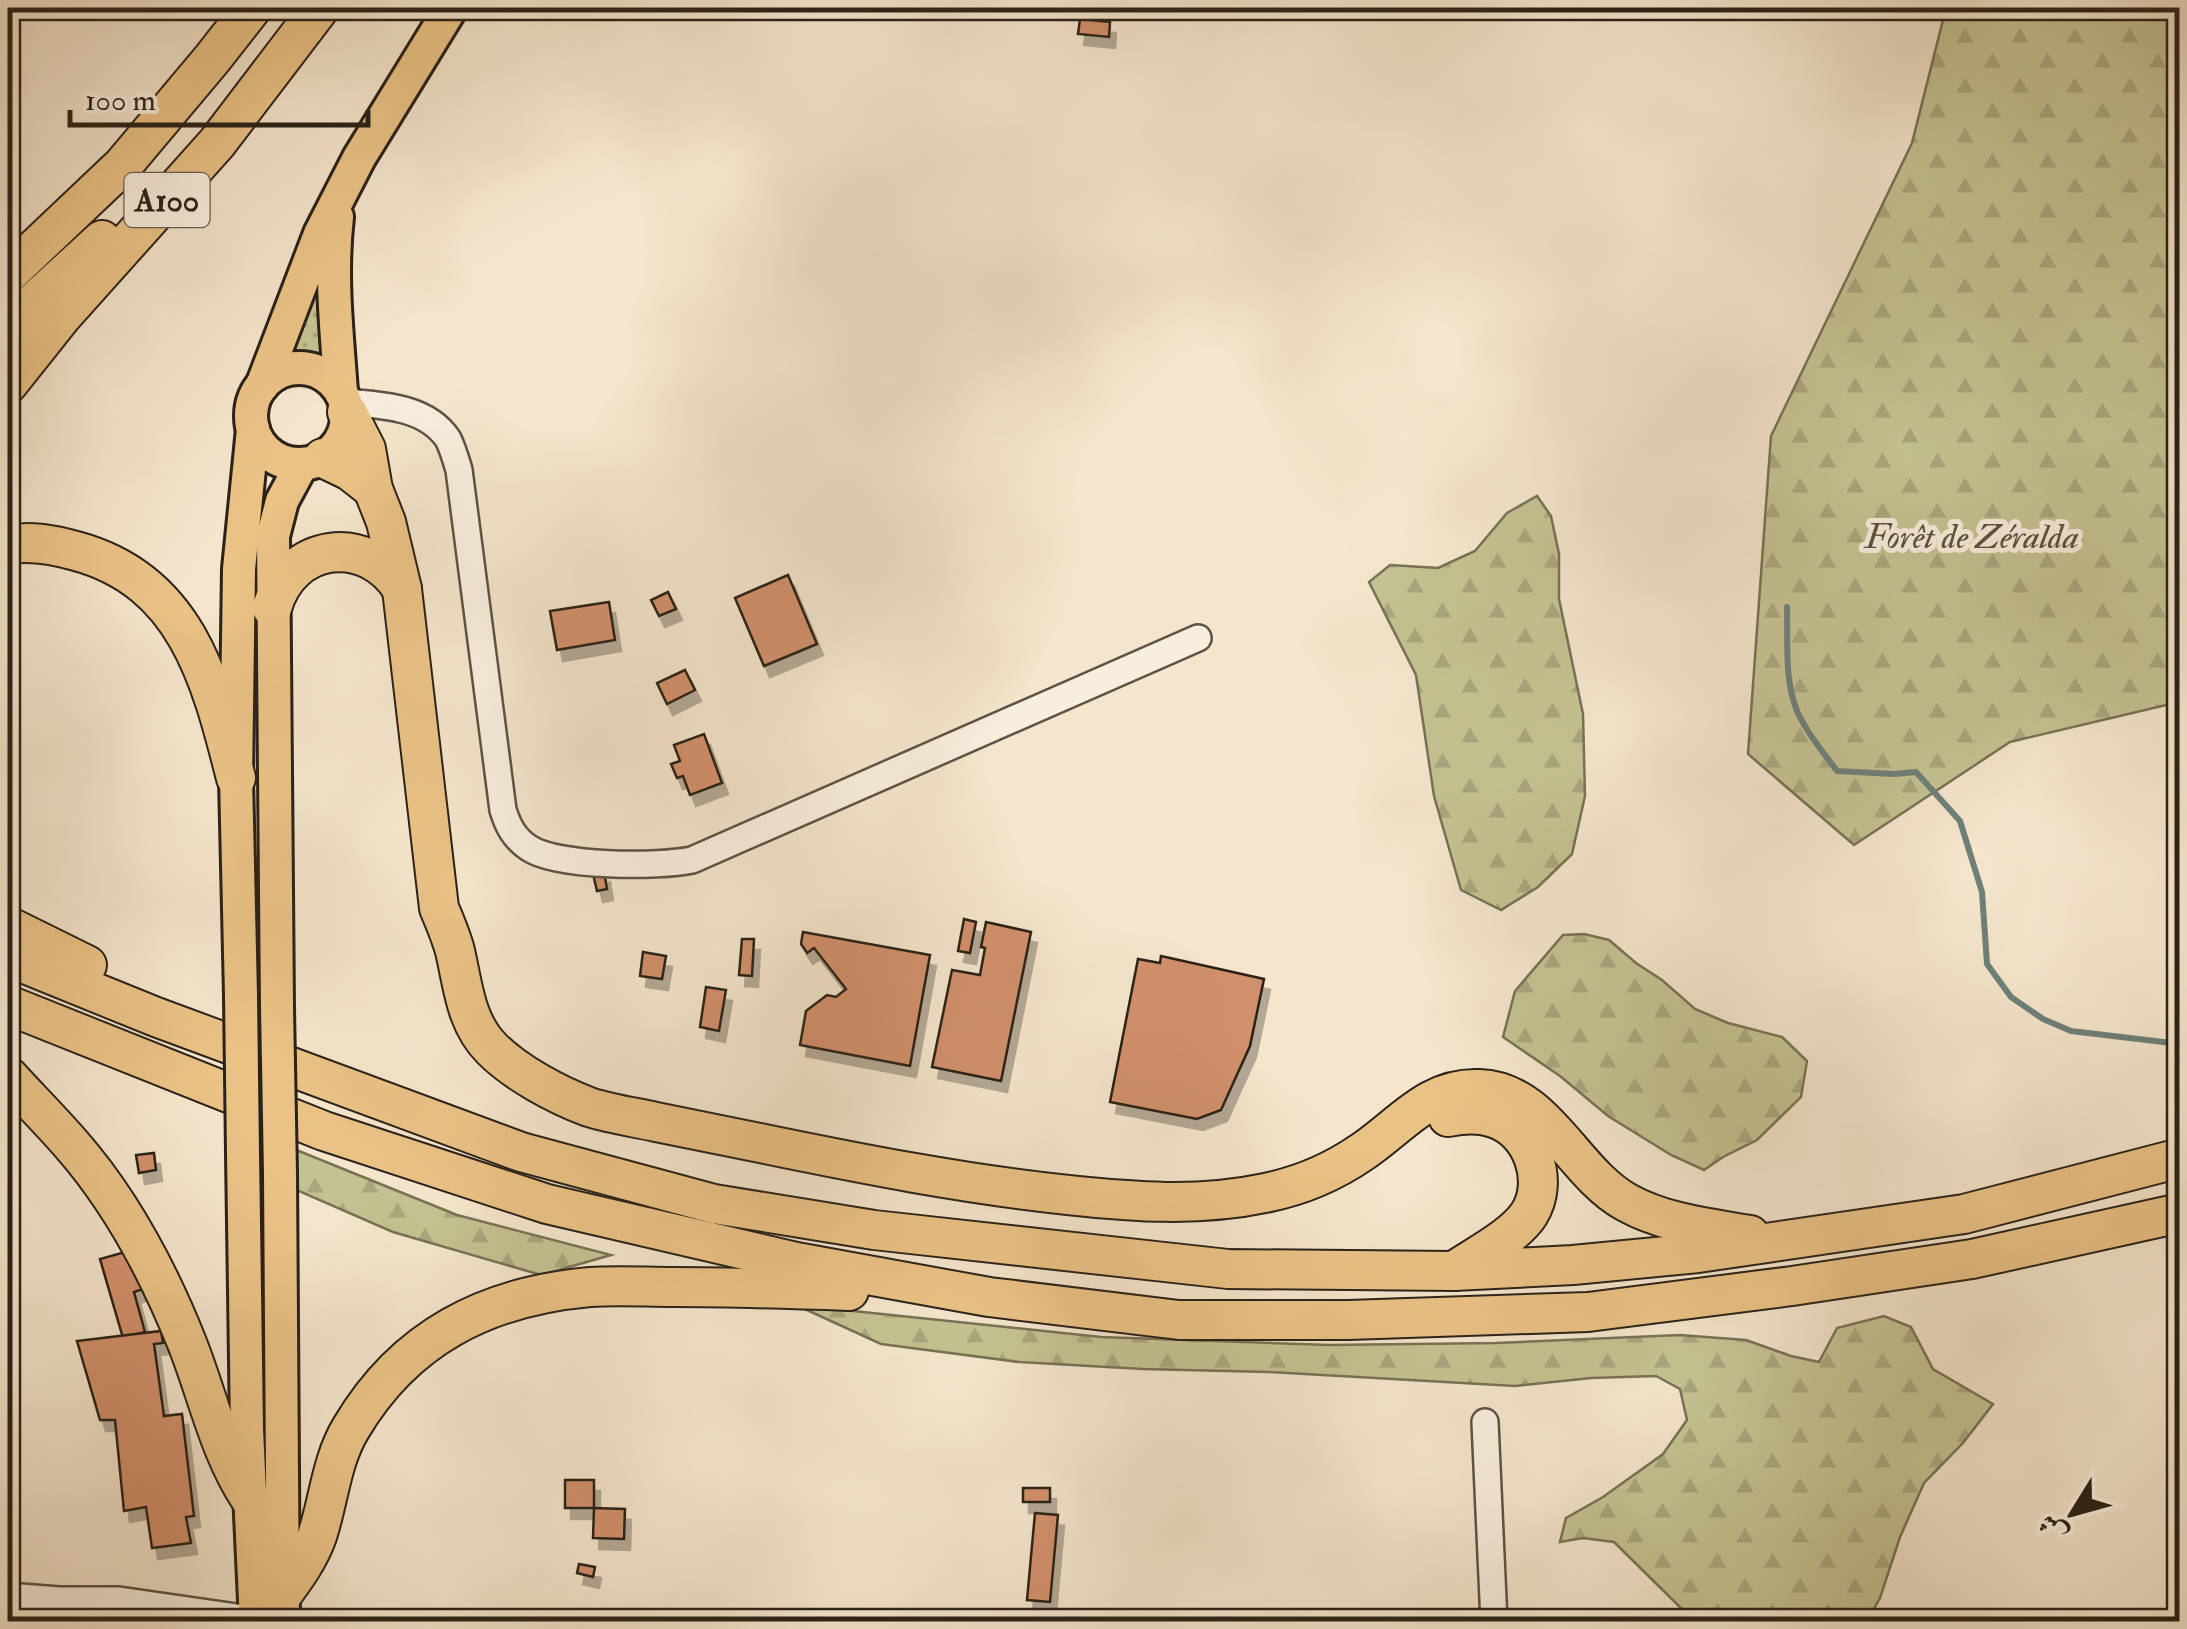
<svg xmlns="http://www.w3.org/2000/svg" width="2187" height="1629" font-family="'IM FELL Double Pica',Amiri,serif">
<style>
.forest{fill:url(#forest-firs);stroke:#777255;stroke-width:2.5}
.garden{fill:url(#garden-dots);stroke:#777255;stroke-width:2.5}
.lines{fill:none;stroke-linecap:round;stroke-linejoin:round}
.stream{stroke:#6e8079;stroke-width:6}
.building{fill:#d1906c;stroke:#2a2218;stroke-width:2.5;filter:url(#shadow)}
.minor-casing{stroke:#5c5345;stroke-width:30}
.major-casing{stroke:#2a2218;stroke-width:38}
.highway-casing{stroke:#2a2218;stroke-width:42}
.minor{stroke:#f8eede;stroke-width:25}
.major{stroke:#eac286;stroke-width:32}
.highway{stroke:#eac286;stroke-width:38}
.major-bridge-casing{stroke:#2a2218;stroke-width:38;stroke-linecap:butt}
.major-bridge{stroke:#eac286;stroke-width:32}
.labels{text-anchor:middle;stroke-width:10;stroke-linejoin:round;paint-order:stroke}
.shield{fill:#f8eede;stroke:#685f53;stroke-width:2.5}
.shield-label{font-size:32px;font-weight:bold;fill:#2a2218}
.park-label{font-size:35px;font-style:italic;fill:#58523d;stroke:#f8eede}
</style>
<defs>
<pattern id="forest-firs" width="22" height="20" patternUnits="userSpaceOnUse" patternTransform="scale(2.5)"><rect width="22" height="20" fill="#c4c292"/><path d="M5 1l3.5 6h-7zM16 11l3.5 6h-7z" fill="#a9a67d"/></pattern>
<pattern id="garden-dots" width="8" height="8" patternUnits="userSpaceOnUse" patternTransform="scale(2.5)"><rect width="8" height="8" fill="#c4c292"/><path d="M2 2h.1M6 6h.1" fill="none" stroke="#a9a67d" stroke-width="1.8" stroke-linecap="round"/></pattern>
<filter id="shadow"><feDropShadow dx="6" dy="11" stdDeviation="0" flood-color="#0004"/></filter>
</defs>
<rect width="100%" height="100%" fill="#f4e5cc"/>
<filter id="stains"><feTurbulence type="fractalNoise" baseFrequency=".002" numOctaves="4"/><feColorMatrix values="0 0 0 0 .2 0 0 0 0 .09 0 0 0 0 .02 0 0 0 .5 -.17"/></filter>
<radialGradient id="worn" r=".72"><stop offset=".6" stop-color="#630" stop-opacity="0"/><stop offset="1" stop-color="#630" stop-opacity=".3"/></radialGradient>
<g class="forest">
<path d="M 1949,8 L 2179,8 L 2179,702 L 2010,742 L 1854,845 L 1748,754 L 1771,436 L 1912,143 L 1945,12 Z"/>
<path d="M 1537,496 L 1551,516 L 1559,554 L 1559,599 L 1583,714 L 1585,796 L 1572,854 L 1538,887 L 1501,910 L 1461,890 L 1434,796 L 1416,675 L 1369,582 L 1390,565 L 1438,568 L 1475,551 L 1507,513 Z"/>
<path d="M 1584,934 L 1609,940 L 1636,963 L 1662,980 L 1695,1009 L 1728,1023 L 1782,1037 L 1807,1061 L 1801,1097 L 1757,1140 L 1723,1157 L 1704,1170 L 1671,1155 L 1608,1116 L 1560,1076 L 1503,1037 L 1515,991 L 1563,935 Z"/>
<path d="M 289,1147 L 457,1215 L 611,1255 L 541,1275 L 393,1232 L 294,1189 Z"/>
<path d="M 796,1305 L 1101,1337 L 1329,1345 L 1496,1343 L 1680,1335 L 1746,1340 L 1791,1356 L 1819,1362 L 1837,1328 L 1884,1316 L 1911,1327 L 1933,1369 L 1993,1404 L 1963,1443 L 1924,1483 L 1900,1537 L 1880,1598 L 1867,1621 L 1694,1621 L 1614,1542 L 1583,1538 L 1560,1542 L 1566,1518 L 1603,1497 L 1663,1454 L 1687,1420 L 1680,1389 L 1656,1376 L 1591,1378 L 1515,1386 L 1268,1372 L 1143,1369 L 1019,1362 L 881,1344 Z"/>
</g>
<path class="garden" d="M 328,250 L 329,360 L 317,354 L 291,359 L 308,296 Z"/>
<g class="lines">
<path class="stream" d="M 1787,607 C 1788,641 1784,679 1797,711 C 1807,733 1823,752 1837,771 L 1894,774 L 1916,772 L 1960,821 L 1982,892 L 1987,964 L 2011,997 L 2043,1019 L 2071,1031 L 2180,1044"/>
</g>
<g class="building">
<path d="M 1080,19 L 1110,22 L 1109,37 L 1078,34 Z"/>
<path d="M 788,575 L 817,644 L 764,666 L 735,598 Z"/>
<path d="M 668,592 L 676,609 L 659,616 L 651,600 Z"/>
<path d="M 609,602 L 615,640 L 557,650 L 550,611 Z"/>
<path d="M 685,670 L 695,690 L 667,704 L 657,683 Z"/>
<path d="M 704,734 L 722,783 L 690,795 L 683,776 L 677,778 L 671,764 L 680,761 L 674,745 Z"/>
<path d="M 604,871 L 607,889 L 597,891 L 593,874 Z"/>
<path d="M 964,919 L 976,922 L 970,953 L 958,951 Z"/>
<path d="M 986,922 L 1031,932 L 1001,1081 L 932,1067 L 952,970 L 980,975 L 985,948 L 981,947 Z"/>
<path d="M 803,932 L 930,955 L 910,1066 L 800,1045 L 806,1011 L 827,995 L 836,997 L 846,989 L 814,948 L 807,953 L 801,944 Z"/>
<path d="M 742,939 L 754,939 L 752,976 L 739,975 Z"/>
<path d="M 643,952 L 666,956 L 662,979 L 640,976 Z"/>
<path d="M 1161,956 L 1264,979 L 1250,1046 L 1221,1110 L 1197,1119 L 1110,1102 L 1138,959 L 1160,963 Z"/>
<path d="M 706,987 L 726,990 L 719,1031 L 700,1027 Z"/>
<path d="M 154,1153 L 156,1170 L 139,1173 L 136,1155 Z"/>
<path d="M 132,1250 L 143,1289 L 134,1292 L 145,1332 L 123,1338 L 100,1259 Z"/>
<path d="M 161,1331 L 163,1343 L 154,1344 L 164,1416 L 182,1414 L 194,1516 L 186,1517 L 191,1543 L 152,1548 L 146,1507 L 124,1511 L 115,1420 L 100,1420 L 77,1341 Z"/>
<rect x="565" y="1480" width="29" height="28"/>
<rect x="1023" y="1488" width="27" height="14"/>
<path d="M 594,1508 L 625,1509 L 624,1539 L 593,1538 Z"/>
<path d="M 1035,1513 L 1058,1515 L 1050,1602 L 1027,1600 Z"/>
<path d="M 579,1564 L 595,1567 L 593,1577 L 577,1573 Z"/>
</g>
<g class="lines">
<defs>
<g id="minor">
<path d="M 345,402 C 380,405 426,406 448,439 C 453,449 456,460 459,470 L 503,810 C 508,826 514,838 529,848 C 557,867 659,867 692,860 L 1198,638"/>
<path d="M 1485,1422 L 1494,1622"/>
<path d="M 8,1596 L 59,1600 L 119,1600 L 256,1620"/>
</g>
<g id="major">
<path d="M 337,217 C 330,276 337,334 341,392"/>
<circle cx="299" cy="416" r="48"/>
<path d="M 262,386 L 320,234 L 359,158 L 451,8"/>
<path d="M 241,996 L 236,778 L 239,569 L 253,429"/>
<path d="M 277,1008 L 273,536 L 282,501 L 302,464"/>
<path d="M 243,1153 L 247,1429 L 256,1622"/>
<path d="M 280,1173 L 283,1622"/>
</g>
<g id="highway">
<path d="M 8,274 L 123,165 L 212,59 L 252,8"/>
<path d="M 8,326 L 102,240"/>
<path d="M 8,384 L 63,315 L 217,143 L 319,9"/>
<path d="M 347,412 L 366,449 L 373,489 L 386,522 L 402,589 L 439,908 C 445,922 451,936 455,951 C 463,985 465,1022 492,1049 C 516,1073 557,1095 589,1107 C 611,1114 633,1117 656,1122 C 691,1129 726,1136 760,1143 C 862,1164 964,1184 1068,1195 C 1134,1202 1199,1207 1265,1193 C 1300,1186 1333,1172 1362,1152 C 1401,1126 1428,1087 1479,1089 C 1546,1091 1572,1172 1626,1202 C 1663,1223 1709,1228 1750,1235"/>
<path d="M 323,458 L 350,471 L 373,489"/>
<path d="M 8,545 C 30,540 54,545 76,551 C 187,581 211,680 236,778"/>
<path d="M 272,608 C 290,542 367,533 402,589"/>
<path d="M 8,926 L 87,965"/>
<path d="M 8,957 L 156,1017 L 521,1152 L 714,1204 L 874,1230 L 1228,1269 L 1454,1271 L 1573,1265 L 1698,1253 L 1964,1214 L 2180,1158"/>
<path d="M 8,1005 L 324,1131 L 547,1204 L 796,1262 L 989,1297 L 1179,1320 L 1348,1320 L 1588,1312 L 1792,1286 L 1972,1259 L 2180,1213"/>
<path d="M 8,1076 C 29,1099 51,1121 71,1144 C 121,1201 159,1273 187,1343 C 208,1396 219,1452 251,1500"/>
<path d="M 1448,1117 C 1463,1114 1479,1113 1494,1118 C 1532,1130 1550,1181 1529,1214 C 1515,1236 1476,1256 1454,1271"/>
<path d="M 282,1595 C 296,1576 309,1558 317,1536 C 329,1500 331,1461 351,1428 C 405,1337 487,1296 590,1287 C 618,1285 646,1287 674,1287 C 733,1287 791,1289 849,1291"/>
</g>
</defs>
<use href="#minor" class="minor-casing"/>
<use href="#major" class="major-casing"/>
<use href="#highway" class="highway-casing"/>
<use href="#minor" class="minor"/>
<use href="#major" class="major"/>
<use href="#highway" class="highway"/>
<defs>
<g id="major-bridge">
<path d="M 241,996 L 243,1153"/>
<path d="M 277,1008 L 280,1173"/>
</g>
</defs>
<use href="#major-bridge" class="major-bridge-casing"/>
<use href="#major-bridge" class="major-bridge"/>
</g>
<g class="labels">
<rect class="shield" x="124.5" y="173" width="85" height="54" rx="8"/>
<g class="shield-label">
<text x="167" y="211">A100</text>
</g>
<g class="park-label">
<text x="1972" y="548">Forêt de Zéralda</text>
</g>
</g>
<rect width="2187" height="1629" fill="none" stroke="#f4e5cc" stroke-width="40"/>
<rect x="10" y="10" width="2167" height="1609" fill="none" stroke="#2a2218" stroke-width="5"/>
<rect x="20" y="20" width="2147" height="1589" fill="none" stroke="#2a2218" stroke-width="2.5"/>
<g transform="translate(2072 1514) rotate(233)" stroke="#f8eede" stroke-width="8" paint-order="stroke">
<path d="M0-8L18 38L0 25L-18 38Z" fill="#2a2218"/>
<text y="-15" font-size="28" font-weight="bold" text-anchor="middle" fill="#2a2218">ش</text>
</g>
<path d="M70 110v15h298v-15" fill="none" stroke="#2a2218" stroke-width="5"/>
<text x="85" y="110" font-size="30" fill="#2a2218" stroke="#f8eede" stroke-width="8" paint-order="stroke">100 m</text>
<rect width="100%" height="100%" filter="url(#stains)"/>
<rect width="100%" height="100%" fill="url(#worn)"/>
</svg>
